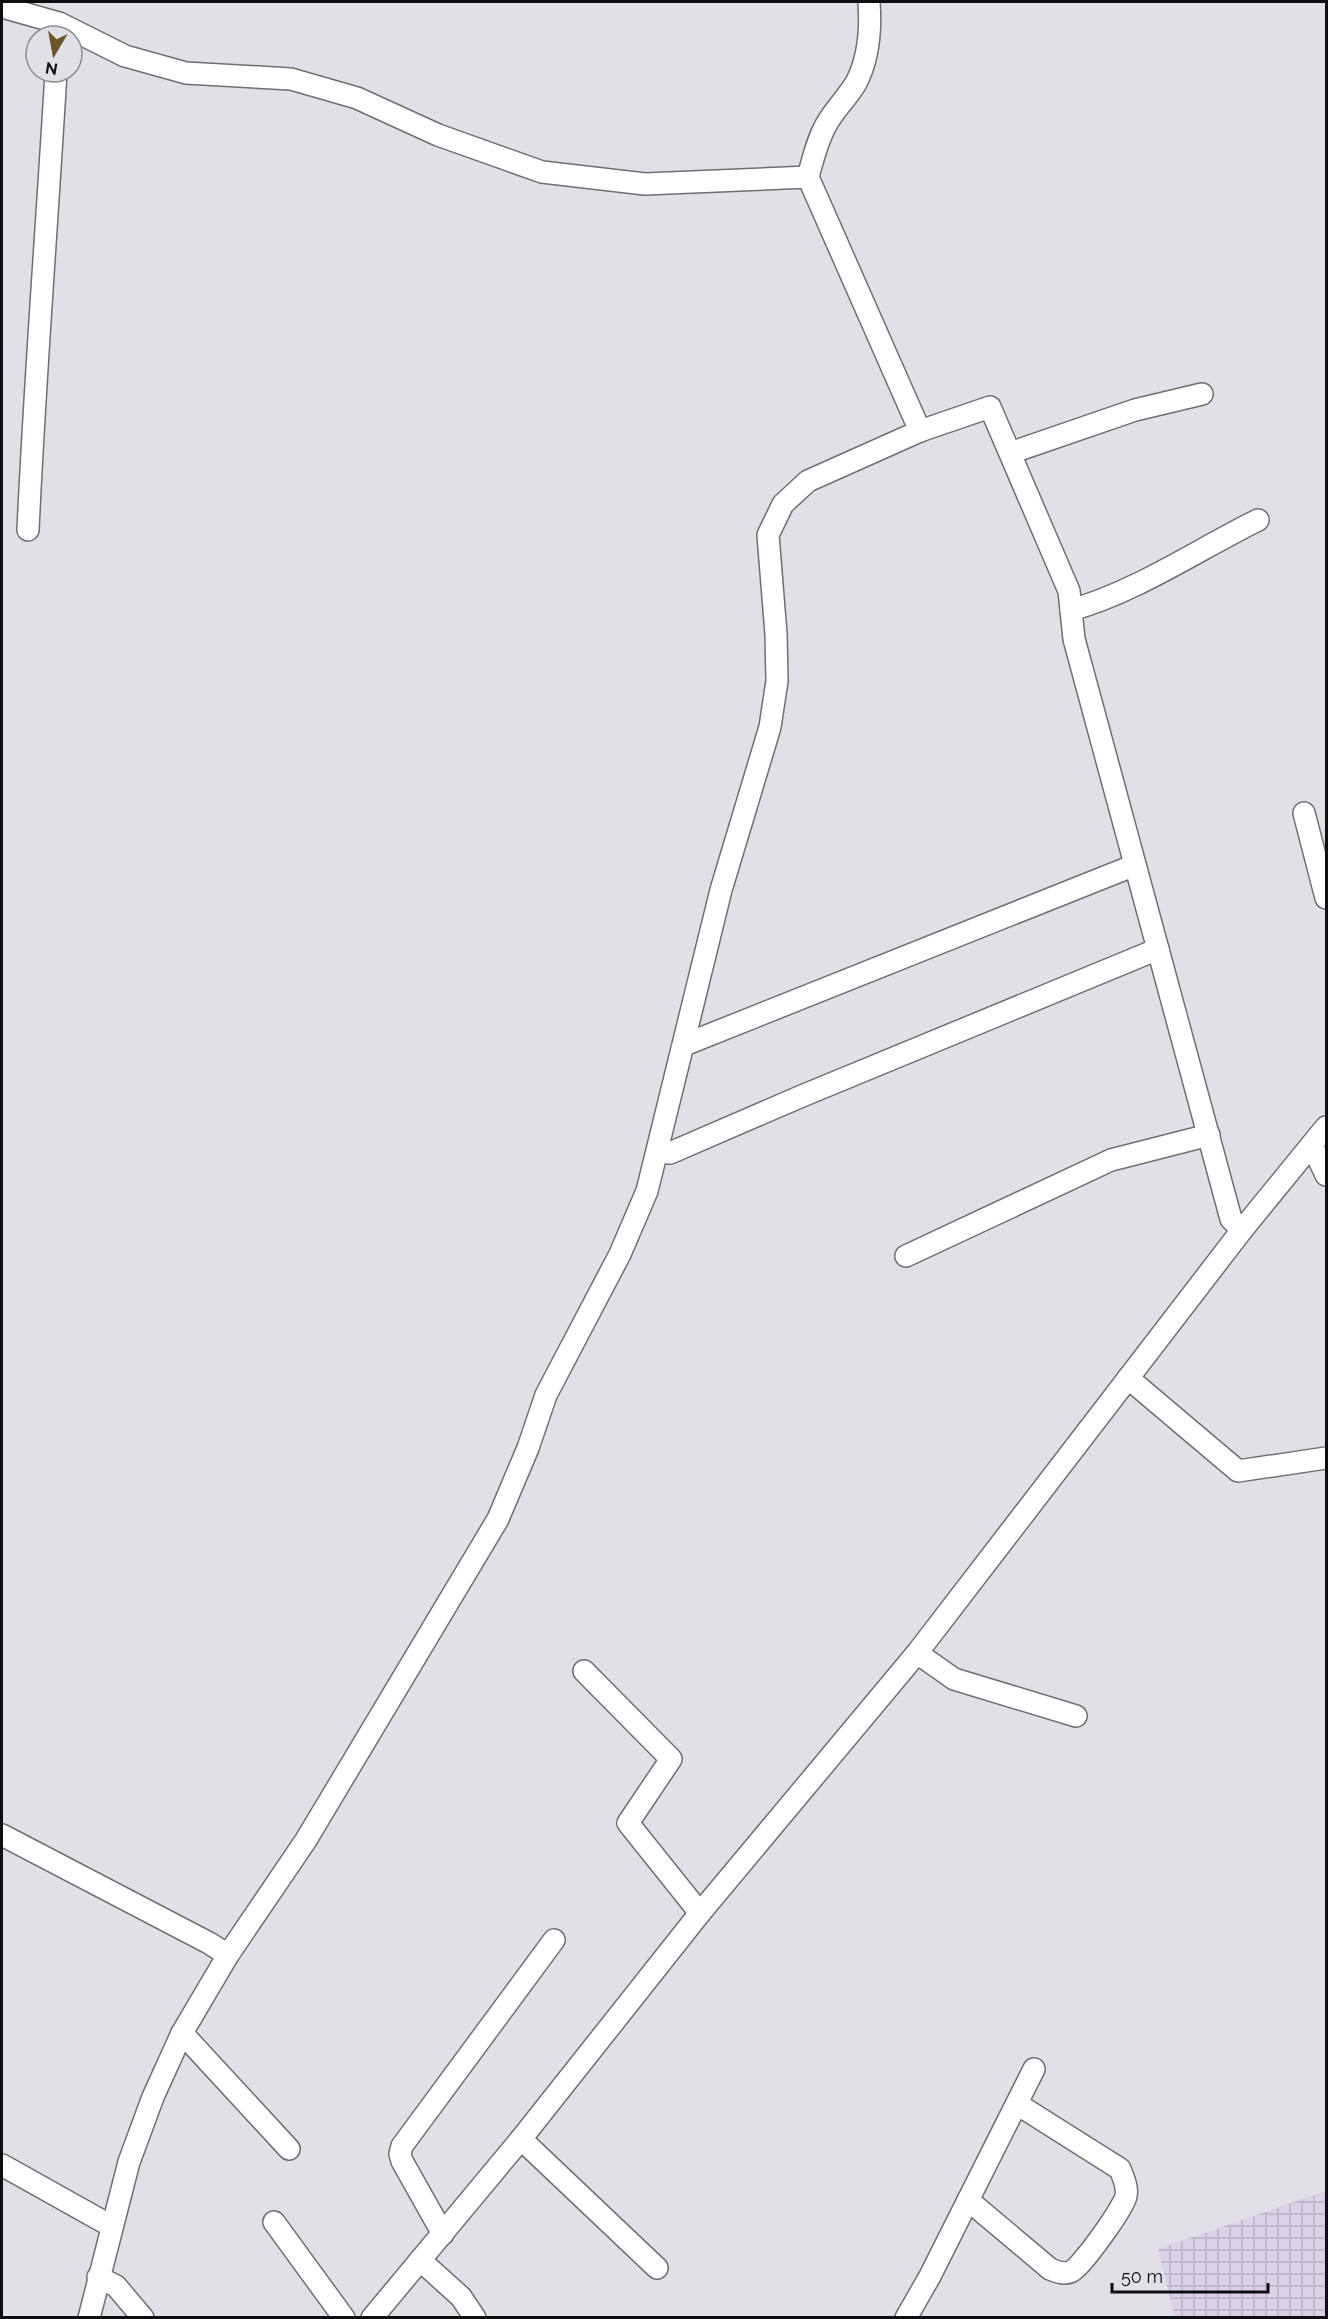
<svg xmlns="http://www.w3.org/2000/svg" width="1328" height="2319" font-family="Raleway,sans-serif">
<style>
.industrial{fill:url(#industrial-grid)}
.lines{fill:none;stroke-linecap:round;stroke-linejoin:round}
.minor-casing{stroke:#6e6e74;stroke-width:24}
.minor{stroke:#fff;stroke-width:21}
</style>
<defs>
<pattern id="industrial-grid" width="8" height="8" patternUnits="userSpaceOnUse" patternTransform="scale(1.5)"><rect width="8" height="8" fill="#dcd2e7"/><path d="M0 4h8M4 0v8" fill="none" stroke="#bcb3c5"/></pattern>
</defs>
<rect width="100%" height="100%" fill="#e0e0e7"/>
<path class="industrial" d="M 1326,2191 L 1326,2317 L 1175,2317 L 1158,2249 Z"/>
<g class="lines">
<defs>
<g id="minor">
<path d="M 2,7 L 59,23 L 125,56 L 186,73 L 291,79 L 357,98 L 438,135 L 542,172 L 645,184 L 808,177 L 920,431 L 808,481 L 783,504 L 768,535 L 776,634 L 777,681 L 770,727 L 721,890 L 647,1191 L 620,1254 L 546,1395 L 528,1448 L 498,1519 L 306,1840 L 228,1955 L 182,2033 L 153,2097 L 129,2162 L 89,2318"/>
<path d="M 808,177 C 813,159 817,141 826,125 C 834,110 847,98 856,83 C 869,58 871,29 869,2"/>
<path d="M 920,431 L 990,407 L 1069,591 L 1074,639 L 1231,1219 L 1242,1230"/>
<path d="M 1010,453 L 1135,410 L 1202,394"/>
<path d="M 28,530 C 35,377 47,225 56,72"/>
<path d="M 1071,610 C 1134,593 1199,549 1258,520"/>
<path d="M 1304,813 L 1326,898"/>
<path d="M 684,1045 L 1135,865"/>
<path d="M 1312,1145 L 1326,1175"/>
<path d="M 657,1152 L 670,1153 L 802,1096 L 1158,949"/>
<path d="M 906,1256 L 1111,1160 L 1209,1135"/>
<path d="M 1128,1378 L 1238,1471 L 1326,1458"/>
<path d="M 917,1653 L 954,1679 L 1076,1716"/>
<path d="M 584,1671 L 671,1759 L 628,1823 L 700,1913"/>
<path d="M 2,1835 L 209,1943 L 228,1955"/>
<path d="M 182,2033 L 289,2149"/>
<path d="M 521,2139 L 657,2268"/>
<path d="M 2,2165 L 111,2226"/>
<path d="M 968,2200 L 1050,2269 C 1057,2272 1065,2275 1072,2271 C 1082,2266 1124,2207 1126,2196 C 1128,2187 1123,2177 1120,2169 L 1017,2104"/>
<path d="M 274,2222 L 344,2318"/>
<path d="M 443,2234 L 402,2161 L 400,2154 L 402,2146 L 554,1940"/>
<path d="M 420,2260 L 461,2297 L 475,2318"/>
<path d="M 98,2277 L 116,2286 L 143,2318"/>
<path d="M 372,2318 L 521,2139 L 700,1913 L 917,1653 L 1242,1230 L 1326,1127"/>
<path d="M 906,2318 L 930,2276 L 1034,2069"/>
</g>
</defs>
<use href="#minor" class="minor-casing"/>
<use href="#minor" class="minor"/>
</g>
<rect width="1328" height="2319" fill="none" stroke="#0e0e10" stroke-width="6"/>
<g transform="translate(54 54) rotate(190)"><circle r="28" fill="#e0e0e7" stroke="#8c8c91" stroke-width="1.5"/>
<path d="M0-4.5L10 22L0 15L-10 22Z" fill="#6e5426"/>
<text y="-9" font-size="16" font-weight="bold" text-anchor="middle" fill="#0e0e10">N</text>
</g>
<path d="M1112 2283v9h156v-9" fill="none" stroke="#0e0e10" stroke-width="3"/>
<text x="1121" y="2283" font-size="18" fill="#0e0e10" stroke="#e0e0e7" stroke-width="4.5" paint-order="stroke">50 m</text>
</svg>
